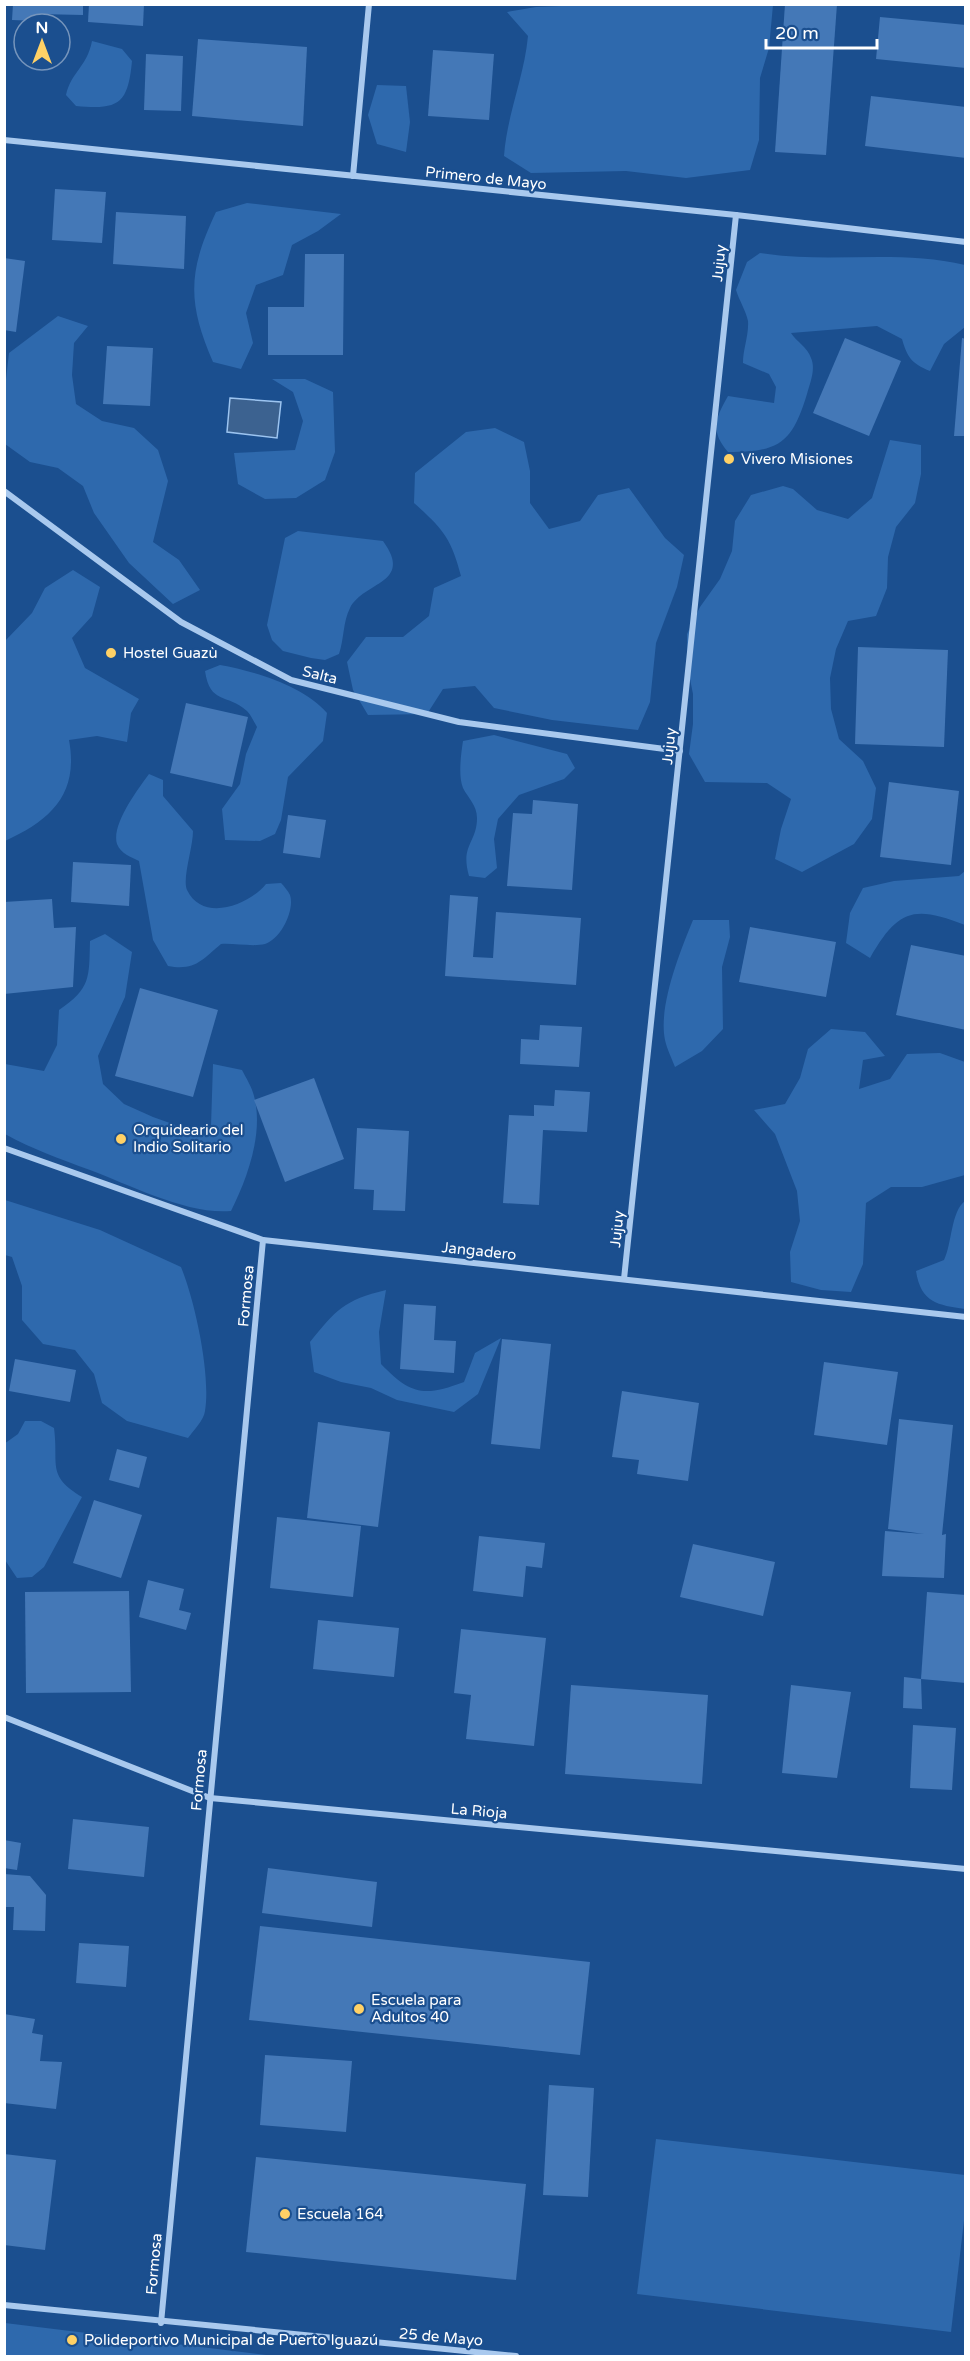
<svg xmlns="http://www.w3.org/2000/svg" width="970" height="2361" font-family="'Varela Round',sans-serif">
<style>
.green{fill:#2e69ad}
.water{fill:#3c6290;stroke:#9cc4f0;stroke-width:1.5}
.building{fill:#4478b7}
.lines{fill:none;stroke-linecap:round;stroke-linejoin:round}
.minor{stroke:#a9c9ee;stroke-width:6}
.poi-dot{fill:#ffd166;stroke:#1b4f8f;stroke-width:2}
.labels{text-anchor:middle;stroke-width:4.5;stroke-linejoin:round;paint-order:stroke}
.street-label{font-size:15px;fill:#fff;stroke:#1b4f8f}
.poi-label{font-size:15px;fill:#fff;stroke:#1b4f8f;text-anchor:start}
</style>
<rect width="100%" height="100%" fill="#1b4f8f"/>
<g class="green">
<path d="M 610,4 L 773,5 L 769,48 L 760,78 L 759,140 L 750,170 L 686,178 L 626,171 L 531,173 L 504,156 C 507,114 524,78 528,36 L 507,12 L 536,7 Z"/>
<path d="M 92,41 L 122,49 L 132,61 C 128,104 119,110 76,106 L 66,95 C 71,72 87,67 92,41 Z"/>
<path d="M 377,85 L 406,86 L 410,122 L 406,152 L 377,144 L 368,115 Z"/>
<path d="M 247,203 L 341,214 L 318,231 L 292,245 L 283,275 L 256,285 L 246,313 L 253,343 L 241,369 L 213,362 C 187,302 188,271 216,212 Z"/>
<path d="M 760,253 C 828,264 899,249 965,265 L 965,327 L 944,344 L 930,371 C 912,364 907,357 902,339 L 877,326 L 791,333 C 796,341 808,348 811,358 C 816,369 810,383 807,394 C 792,443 780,452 728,452 C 710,431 715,419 728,396 L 774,403 L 776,387 L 769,374 L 743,363 C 743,349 749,335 748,321 C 746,311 739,300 736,290 L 747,262 Z"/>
<path d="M 58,316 L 88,326 L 74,343 L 72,375 L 76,404 L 102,421 L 134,428 L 158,450 L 168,481 L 153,542 L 179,560 L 200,590 L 173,604 L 129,563 L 94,513 L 83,486 L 58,468 L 30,462 L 5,444 L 5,388 L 9,353 Z"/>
<path d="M 272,379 L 305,379 L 333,392 L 335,452 L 325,480 L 296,498 L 265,499 L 238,484 L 234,453 L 295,450 L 303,421 L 293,392 Z"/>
<path d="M 495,428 L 524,442 L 530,471 L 530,503 L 549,529 L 580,521 L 598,495 L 629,488 L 665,538 L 684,555 L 677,587 L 656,643 L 650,702 L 638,730 L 552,720 L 494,708 L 475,686 L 443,689 L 427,714 L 368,715 L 353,690 L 347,662 L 366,637 L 403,637 L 429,616 L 434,588 L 461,576 C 451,538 443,529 414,503 L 415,473 L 466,432 Z"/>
<path d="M 890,440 L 921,445 L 921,474 L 915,503 L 896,527 L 888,557 L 887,588 L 876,616 L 848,621 L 836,649 L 830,678 L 831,709 L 839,739 L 863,761 L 876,788 L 872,819 L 854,844 L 802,872 L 775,859 L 781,829 L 791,799 L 767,783 L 705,782 L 689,754 L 693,724 L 693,694 L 687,664 L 687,634 L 700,607 L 720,579 L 732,551 L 735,521 L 751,495 L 783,486 L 793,489 L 817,510 L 848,519 L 872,498 Z"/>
<path d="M 298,531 L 383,541 C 414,584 364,581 350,608 C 343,621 344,640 339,654 L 325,660 L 311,658 L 283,651 L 272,640 L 267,625 L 285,538 Z"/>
<path d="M 73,570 L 100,587 L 92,616 L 72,638 L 85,668 L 139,699 L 131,713 L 127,742 L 97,736 L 69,740 C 79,794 51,820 5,841 L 5,641 L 32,613 L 45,588 Z"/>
<path d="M 220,665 C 254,671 304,686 327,713 L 323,741 L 288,777 L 281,820 L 275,834 L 260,841 L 225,840 L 222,809 L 240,784 L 246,754 L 257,727 C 254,722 251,715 247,711 C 227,693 210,705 205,671 Z"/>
<path d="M 494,735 L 567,754 L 575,768 L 564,779 L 519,795 L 498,819 L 494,839 L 497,868 L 485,878 L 469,876 C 460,845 477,843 477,818 C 477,805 468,798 463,788 C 458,776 461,754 463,741 Z"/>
<path d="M 149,774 L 163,780 L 163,796 L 193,831 C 193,848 182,878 187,890 C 203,923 249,905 266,884 L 281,883 C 284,886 288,891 290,895 C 295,910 281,939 265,944 C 253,947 234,943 221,944 C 202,960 195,971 168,966 L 153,940 L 139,861 C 131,857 121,854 117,844 C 111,825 138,789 149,774 Z"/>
<path d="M 965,871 L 965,925 C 914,905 898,909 870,958 L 846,943 L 850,913 L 863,888 L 894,881 L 959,876 Z"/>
<path d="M 693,920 L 729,920 L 730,937 L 722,967 L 723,1029 L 702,1051 L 675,1067 C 672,1059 667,1049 665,1040 C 658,1006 680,952 693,920 Z"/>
<path d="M 105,934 L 132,952 L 125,997 L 98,1056 L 103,1084 L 124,1104 L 153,1117 L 181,1127 L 211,1126 L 213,1064 L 242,1070 C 246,1078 252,1087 254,1096 C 264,1133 247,1179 231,1211 C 188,1215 130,1185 90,1170 C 60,1159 32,1149 5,1134 L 5,1064 L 44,1071 L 57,1045 L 59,1010 C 91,988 89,978 90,941 Z"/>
<path d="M 831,1029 L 865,1032 L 885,1056 L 863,1060 L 859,1089 L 890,1079 L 907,1054 L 940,1053 L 965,1062 L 965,1175 L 922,1187 L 891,1187 L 866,1203 L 863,1264 L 851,1292 L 821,1290 L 791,1282 L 790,1252 L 800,1221 L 797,1191 L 775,1134 L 754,1110 L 785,1104 L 800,1078 L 808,1049 Z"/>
<path d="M 5,1200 L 100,1230 L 181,1267 C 195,1301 211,1375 205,1411 C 204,1420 193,1431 188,1438 L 127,1421 L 102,1403 L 94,1374 L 75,1350 L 43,1344 L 22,1320 L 22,1286 L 12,1257 L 5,1255 Z"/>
<path d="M 965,1201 L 965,1309 C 938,1305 921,1303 916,1271 L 944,1260 C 952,1244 951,1211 965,1201 Z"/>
<path d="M 386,1290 L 379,1332 L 381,1364 C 411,1395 424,1397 464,1382 L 475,1353 L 501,1338 L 478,1394 L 454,1412 L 397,1400 L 371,1388 L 341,1382 L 314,1372 L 310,1342 C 336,1310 344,1300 386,1290 Z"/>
<path d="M 25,1421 L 41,1421 L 54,1428 C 59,1465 46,1475 82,1497 L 44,1567 L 32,1577 L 17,1578 L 5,1560 L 4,1444 L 18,1434 Z"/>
<path d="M 656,2139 L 965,2175 L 965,2212 L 951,2332 L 637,2294 Z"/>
<path d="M 5,2323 L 274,2356 L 5,2356 Z"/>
</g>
<path class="water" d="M 230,398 L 281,402 L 277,438 L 227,432 Z"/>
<g class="building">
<path d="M 13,4 L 83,4 L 83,15 L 38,14 L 38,21 L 12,20 Z"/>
<path d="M 89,4 L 144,4 L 143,26 L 88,22 Z"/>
<path d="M 785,4 L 837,4 L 826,155 L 775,152 Z"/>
<path d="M 880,17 L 966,25 L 966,68 L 876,59 Z"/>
<path d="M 198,39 L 307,47 L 303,126 L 192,116 Z"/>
<path d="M 433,50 L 494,54 L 489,120 L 428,116 Z"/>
<path d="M 146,54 L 183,56 L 181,111 L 144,110 Z"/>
<path d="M 871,96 L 966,107 L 966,158 L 865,146 Z"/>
<path d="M 55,189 L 106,192 L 102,243 L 52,240 Z"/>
<path d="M 116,212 L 186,216 L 184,269 L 113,264 Z"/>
<path d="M 305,254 L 344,254 L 343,355 L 268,355 L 268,307 L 304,307 Z"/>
<path d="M 4,258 L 25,261 L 16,332 L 4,330 Z"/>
<path d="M 845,338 L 901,361 L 869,436 L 813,413 Z"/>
<path d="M 962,338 L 966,339 L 966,436 L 954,436 Z"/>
<path d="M 107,346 L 153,348 L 150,406 L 103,404 Z"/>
<path d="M 858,647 L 948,650 L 944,747 L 855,744 Z"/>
<path d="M 186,703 L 248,717 L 232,787 L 170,773 Z"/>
<path d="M 889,782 L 959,791 L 951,865 L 880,857 Z"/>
<path d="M 533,800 L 578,804 L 572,890 L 507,886 L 513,813 L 532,814 Z"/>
<path d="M 288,815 L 326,820 L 320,858 L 283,853 Z"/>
<path d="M 73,862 L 131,865 L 129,906 L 71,902 Z"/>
<path d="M 450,895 L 478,897 L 473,957 L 493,958 L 496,912 L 581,918 L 576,985 L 445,976 Z"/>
<path d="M 52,899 L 54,928 L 76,927 L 73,987 L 4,994 L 4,902 Z"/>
<path d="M 750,927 L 836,942 L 826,997 L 739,982 Z"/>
<path d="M 911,945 L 966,956 L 966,1030 L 896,1015 Z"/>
<path d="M 140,988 L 218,1010 L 193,1097 L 115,1076 Z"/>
<path d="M 540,1025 L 582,1027 L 579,1067 L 520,1064 L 521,1039 L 539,1040 Z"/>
<path d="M 314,1078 L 344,1159 L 285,1182 L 254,1100 Z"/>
<path d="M 555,1090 L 590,1092 L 587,1132 L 543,1130 L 539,1205 L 503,1203 L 509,1115 L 534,1116 L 534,1105 L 554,1106 Z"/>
<path d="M 357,1128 L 409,1131 L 405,1211 L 373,1210 L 374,1190 L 354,1189 Z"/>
<path d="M 404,1304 L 436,1306 L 434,1340 L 456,1341 L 454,1373 L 400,1369 Z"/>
<path d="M 502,1339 L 551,1344 L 540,1449 L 491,1444 Z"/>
<path d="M 15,1359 L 76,1370 L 70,1402 L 9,1391 Z"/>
<path d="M 824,1362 L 898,1372 L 887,1445 L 814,1435 Z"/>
<path d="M 622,1391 L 699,1403 L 688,1481 L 637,1474 L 639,1460 L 612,1457 Z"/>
<path d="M 899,1419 L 953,1425 L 942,1535 L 946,1534 L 944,1578 L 882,1576 L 885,1531 L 924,1534 L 888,1529 Z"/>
<path d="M 318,1422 L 390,1432 L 378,1527 L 307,1518 Z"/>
<path d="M 117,1449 L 147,1457 L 139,1488 L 109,1480 Z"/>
<path d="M 94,1500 L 142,1515 L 121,1578 L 73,1563 Z"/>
<path d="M 277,1517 L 361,1526 L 353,1597 L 270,1588 Z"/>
<path d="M 479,1536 L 545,1543 L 542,1568 L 526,1566 L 523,1597 L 473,1591 Z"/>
<path d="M 693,1544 L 775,1562 L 763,1616 L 680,1597 Z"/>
<path d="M 148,1580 L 184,1589 L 179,1610 L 191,1613 L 186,1630 L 139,1617 Z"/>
<path d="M 129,1591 L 131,1692 L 26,1693 L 25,1592 Z"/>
<path d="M 927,1592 L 966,1595 L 966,1683 L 921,1679 Z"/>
<path d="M 318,1620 L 399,1628 L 394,1677 L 313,1669 Z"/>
<path d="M 461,1629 L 546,1638 L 534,1746 L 466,1739 L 471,1695 L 454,1693 Z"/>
<path d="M 904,1677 L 921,1679 L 922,1709 L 903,1708 Z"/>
<path d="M 571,1685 L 708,1695 L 702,1784 L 565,1774 Z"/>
<path d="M 791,1685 L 851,1692 L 837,1778 L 782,1773 Z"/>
<path d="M 913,1725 L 956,1728 L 952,1790 L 910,1788 Z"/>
<path d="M 73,1819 L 149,1827 L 144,1877 L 68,1869 Z"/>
<path d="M 4,1840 L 21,1843 L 17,1870 L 4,1868 Z"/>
<path d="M 268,1868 L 377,1882 L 372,1927 L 262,1913 Z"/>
<path d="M 4,1874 L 30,1876 L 46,1895 L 45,1931 L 13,1930 L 14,1907 L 4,1907 Z"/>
<path d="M 260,1926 L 590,1962 L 580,2055 L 249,2020 Z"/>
<path d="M 79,1943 L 129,1946 L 126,1987 L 76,1983 Z"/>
<path d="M 4,2014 L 35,2019 L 32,2033 L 43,2035 L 40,2061 L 62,2062 L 56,2109 L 4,2103 Z"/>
<path d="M 265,2055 L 352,2061 L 346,2132 L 260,2125 Z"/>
<path d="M 549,2085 L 594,2088 L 588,2197 L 543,2195 Z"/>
<path d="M 4,2154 L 56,2160 L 45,2250 L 4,2245 Z"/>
<path d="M 256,2157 L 526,2184 L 516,2280 L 246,2252 Z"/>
</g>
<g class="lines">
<g class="minor">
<path d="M 4,140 L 736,215 L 966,242"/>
<path d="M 353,176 L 369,4"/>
<path d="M 4,491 L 181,622 L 291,680 L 459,722 L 680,751"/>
<path d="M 4,1148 L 263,1240 L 966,1317"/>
<path d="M 624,1279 L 736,215"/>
<path d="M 4,1717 L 210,1798 L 966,1869"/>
<path d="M 4,2305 L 516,2356"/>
<path d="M 161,2323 L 263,1240"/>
</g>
</g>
<g class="poi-dot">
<circle cx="729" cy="459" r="6"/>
<circle cx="111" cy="653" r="6"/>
<circle cx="121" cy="1139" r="6"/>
<circle cx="359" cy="2009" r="6"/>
<circle cx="285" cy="2214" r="6"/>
<circle cx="72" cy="2340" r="6"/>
</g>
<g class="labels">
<g class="street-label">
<text transform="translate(486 178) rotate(6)" y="5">Primero de Mayo</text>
<text transform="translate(719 263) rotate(-84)" y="5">Jujuy</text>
<text transform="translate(320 675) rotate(14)" y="5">Salta</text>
<text transform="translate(669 746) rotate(-84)" y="5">Jujuy</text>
<text transform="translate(617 1229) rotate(-84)" y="5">Jujuy</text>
<text transform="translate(479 1251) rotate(6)" y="5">Jangadero</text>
<text transform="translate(246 1296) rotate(-85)" y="5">Formosa</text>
<text transform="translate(199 1780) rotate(-85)" y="5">Formosa</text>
<text transform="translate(479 1811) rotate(5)" y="5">La Rioja</text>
<text transform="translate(154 2264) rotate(-85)" y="5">Formosa</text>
<text transform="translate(441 2337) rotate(5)" y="5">25 de Mayo</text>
</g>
<g class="poi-label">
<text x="741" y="464">Vivero Misiones</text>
<text x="123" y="658">Hostel Guazù</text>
<text x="133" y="1135">Orquideario del<tspan x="133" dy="17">Indio Solitario</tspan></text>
<text x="371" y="2005">Escuela para<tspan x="371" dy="17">Adultos 40</tspan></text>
<text x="297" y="2219">Escuela 164</text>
<text x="84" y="2345">Polideportivo Municipal de Puerto Iguazú</text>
</g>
</g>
<rect width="970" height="2361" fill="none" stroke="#ffffff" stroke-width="12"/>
<g transform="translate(42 42)"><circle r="28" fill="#1b4f8f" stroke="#7695bc" stroke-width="1.5"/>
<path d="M0-4.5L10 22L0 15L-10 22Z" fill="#ffd166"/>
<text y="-9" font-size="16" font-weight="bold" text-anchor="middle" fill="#ffffff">N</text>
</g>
<path d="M766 39v9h111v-9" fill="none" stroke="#ffffff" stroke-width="3"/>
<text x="775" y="39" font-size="18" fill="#ffffff" stroke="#1b4f8f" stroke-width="4.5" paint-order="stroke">20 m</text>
</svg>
